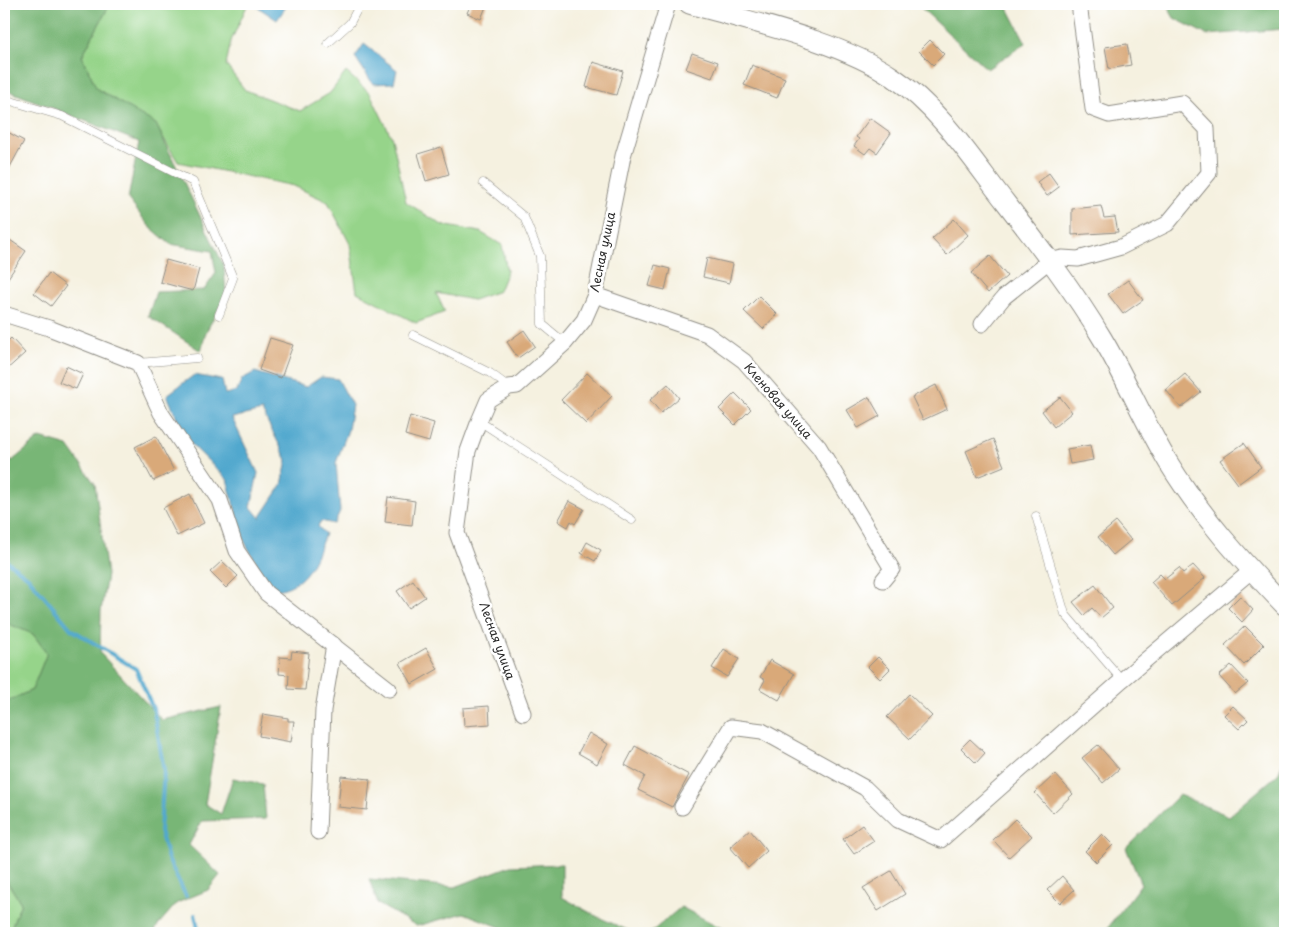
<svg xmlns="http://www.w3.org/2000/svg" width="1289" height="937" font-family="'Playpen Sans',sans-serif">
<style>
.green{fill:#96d48a;stroke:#60805a}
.forest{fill:#78b676;stroke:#527050}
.water{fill:#51a8ce;stroke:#3e6a7c;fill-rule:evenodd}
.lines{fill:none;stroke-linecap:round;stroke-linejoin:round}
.stream{stroke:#51a8ce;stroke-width:4}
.building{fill:#d9a979}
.service-casing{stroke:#908e86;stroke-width:9}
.minor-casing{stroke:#908e86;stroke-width:17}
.tertiary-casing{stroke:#908e86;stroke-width:21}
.service{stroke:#fff;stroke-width:8}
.minor{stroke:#fff;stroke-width:15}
.tertiary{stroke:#fff;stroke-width:19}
.labels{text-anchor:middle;stroke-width:5;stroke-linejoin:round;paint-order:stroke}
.street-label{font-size:12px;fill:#2b2b2b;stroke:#fff}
</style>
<rect width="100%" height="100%" fill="#fff"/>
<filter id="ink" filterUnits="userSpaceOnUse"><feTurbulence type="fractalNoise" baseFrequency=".02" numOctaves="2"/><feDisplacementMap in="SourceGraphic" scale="10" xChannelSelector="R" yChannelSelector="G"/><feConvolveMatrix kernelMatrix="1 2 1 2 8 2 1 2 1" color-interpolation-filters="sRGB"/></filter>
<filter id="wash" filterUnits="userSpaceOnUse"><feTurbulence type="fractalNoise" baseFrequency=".0096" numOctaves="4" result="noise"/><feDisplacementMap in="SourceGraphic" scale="20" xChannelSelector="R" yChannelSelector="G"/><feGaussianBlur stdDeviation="1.12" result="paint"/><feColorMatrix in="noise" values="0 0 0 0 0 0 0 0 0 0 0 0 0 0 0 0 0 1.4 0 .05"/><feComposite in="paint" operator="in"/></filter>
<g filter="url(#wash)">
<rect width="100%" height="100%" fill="#f5f1e0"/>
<g class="green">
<path d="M 110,4 L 244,4 L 247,6 L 231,41 L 226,65 L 245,90 L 300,111 L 330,93 L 346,72 L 370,93 L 392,138 L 406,202 L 442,225 L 480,232 L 502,245 L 507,271 L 499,291 L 473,300 L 436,293 L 445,312 L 416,323 L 357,292 L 350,244 L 328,202 L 294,186 L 178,162 L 155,124 L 97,89 L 82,56 Z"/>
<path d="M 4,622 L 33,634 L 47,653 L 32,690 L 4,703 Z"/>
<path d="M 4,877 L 21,903 L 9,933 L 4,933 Z"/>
</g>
<g class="forest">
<path d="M 6,4 L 110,4 L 82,56 L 97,89 L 156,124 L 224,266 L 226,295 L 206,332 L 201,351 L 148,316 L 156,292 L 204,290 L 216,273 L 212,251 L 170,244 L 149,226 L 128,199 L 139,142 L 4,89 L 4,7 Z"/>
<path d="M 917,4 L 1006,4 L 1026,43 L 987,69 Z"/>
<path d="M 1166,4 L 1285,4 L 1285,29 L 1207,35 L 1174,18 Z"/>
<path d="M 40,438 L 68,446 L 95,484 L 107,575 L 101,611 L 100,653 L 162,720 L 221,707 L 205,804 L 221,814 L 233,778 L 263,784 L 266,819 L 202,821 L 189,845 L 220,875 L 208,890 L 177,903 L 158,925 L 154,933 L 9,933 L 21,903 L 4,877 L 4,703 L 32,690 L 47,653 L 33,634 L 4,622 L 4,461 L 12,461 Z"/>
<path d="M 1285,757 L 1285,933 L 1104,933 L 1141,884 L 1126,848 L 1179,795 L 1229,816 L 1278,774 Z"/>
<path d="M 562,864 L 562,897 L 598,917 L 634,933 L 515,933 L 464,913 L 417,926 L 378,904 L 369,879 L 455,887 L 510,866 Z"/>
<path d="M 681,907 L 729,932 L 731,933 L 650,933 Z"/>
</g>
<g class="water">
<path d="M 253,4 L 288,4 L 277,20 Z"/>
<path d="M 364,44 L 397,70 L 394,83 L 373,84 L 355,57 Z"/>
<path d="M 255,372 L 306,387 L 321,377 L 338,379 L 352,405 L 348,430 L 336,463 L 340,511 L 334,524 L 321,521 L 318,526 L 325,534 C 315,560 307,586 276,590 L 262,573 L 243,539 L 227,479 L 186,439 L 167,395 L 194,375 L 222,380 L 225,394 L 237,391 L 242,379 ZM 262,411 L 287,460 L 282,485 L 260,518 L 251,507 L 258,473 L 232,418 Z"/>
</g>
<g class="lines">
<g class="stream">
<path d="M 4,559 L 28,577 L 71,629 L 136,669 L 154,711 L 164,771 L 160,831 L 168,859 L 186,896"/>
<path d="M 195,915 L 199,933"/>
</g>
</g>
<g id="blocks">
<g class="building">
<path d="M 471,4 L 487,4 L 481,19 L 467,13 Z"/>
<path d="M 930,40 L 944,54 L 933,65 L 919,51 Z"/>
<path d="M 1127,44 L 1131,65 L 1109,69 L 1105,47 Z"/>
<path d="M 692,53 L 718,62 L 712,78 L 686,69 Z"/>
<path d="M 593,62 L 623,71 L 616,95 L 586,87 Z"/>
<path d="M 752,65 L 785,78 L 777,98 L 744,85 Z"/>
<path d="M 870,118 L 891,133 L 877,153 L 870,148 L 865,154 L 854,146 L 859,139 L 856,137 Z"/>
<path d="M 4,130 L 24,141 L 4,178 Z"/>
<path d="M 441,147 L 449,174 L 426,181 L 418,154 Z"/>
<path d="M 1049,173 L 1059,187 L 1047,196 L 1037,182 Z"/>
<path d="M 1101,206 L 1104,218 L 1115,217 L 1118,232 L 1072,235 L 1072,209 Z"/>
<path d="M 954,219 L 968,235 L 947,255 L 932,239 Z"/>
<path d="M 4,236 L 26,251 L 4,284 Z"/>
<path d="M 990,256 L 1007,276 L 988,293 L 971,273 Z"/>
<path d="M 707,258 L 733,264 L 729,283 L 703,277 Z"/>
<path d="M 166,260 L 199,269 L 193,291 L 160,282 Z"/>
<path d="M 655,265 L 670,269 L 665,290 L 649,286 Z"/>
<path d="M 49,273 L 66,286 L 51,306 L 34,293 Z"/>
<path d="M 1128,280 L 1143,300 L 1123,314 L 1108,294 Z"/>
<path d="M 759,296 L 777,314 L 763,329 L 744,311 Z"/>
<path d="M 524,330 L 535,346 L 518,358 L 507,342 Z"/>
<path d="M 11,338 L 25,353 L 4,372 L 4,345 Z"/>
<path d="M 270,338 L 293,345 L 281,378 L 259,370 Z"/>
<path d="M 66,366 L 83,374 L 76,389 L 59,382 Z"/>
<path d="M 587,373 L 612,396 L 586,424 L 561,400 Z"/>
<path d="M 1185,374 L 1201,392 L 1181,408 L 1166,390 Z"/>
<path d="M 668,384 L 679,398 L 661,413 L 650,400 Z"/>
<path d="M 936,385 L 947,409 L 923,420 L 912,397 Z"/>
<path d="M 735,393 L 751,409 L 735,425 L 719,409 Z"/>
<path d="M 869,397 L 880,416 L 858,428 L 847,410 Z"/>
<path d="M 1060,397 L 1072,412 L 1054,427 L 1042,411 Z"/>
<path d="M 410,416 L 434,423 L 429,442 L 405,435 Z"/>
<path d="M 156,436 L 174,471 L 153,481 L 135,447 Z"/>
<path d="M 993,439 L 1004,466 L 977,477 L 966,451 Z"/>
<path d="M 1244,443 L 1261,467 L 1238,484 L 1220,460 Z"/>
<path d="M 1090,445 L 1093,460 L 1070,464 L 1067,449 Z"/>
<path d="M 190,494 L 204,523 L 177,536 L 163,508 Z"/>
<path d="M 388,497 L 415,501 L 412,525 L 385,522 Z"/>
<path d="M 569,501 L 584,509 L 575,524 L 571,521 L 568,527 L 558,521 Z"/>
<path d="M 1116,522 L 1131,540 L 1113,555 L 1098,537 Z"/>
<path d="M 587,542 L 601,550 L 595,561 L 581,553 Z"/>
<path d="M 222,561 L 238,576 L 226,588 L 210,572 Z"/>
<path d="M 1193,565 L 1205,578 L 1172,606 L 1151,582 L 1160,574 L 1165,579 L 1179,568 L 1183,573 Z"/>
<path d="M 413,580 L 425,597 L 409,608 L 397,591 Z"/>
<path d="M 1095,585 L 1113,608 L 1101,618 L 1092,608 L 1084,615 L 1073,602 Z"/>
<path d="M 1240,596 L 1253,610 L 1242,622 L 1228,608 Z"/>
<path d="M 1245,626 L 1264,645 L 1244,665 L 1225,645 Z"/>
<path d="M 426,648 L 438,669 L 412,684 L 400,663 Z"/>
<path d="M 724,649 L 739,659 L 727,677 L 712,668 Z"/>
<path d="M 292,651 L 309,653 L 305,690 L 288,689 L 289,675 L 279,674 L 280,657 L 291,658 Z"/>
<path d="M 878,657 L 890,669 L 880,679 L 868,667 Z"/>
<path d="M 770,660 L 794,674 L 779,700 L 760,689 L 765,680 L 760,677 Z"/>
<path d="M 1231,665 L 1248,683 L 1235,694 L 1219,676 Z"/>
<path d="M 909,694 L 932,716 L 910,739 L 887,717 Z"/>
<path d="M 489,706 L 490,724 L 464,726 L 463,708 Z"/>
<path d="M 1233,706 L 1248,720 L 1239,729 L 1224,715 Z"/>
<path d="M 263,714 L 288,718 L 288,721 L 294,721 L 291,742 L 259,736 Z"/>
<path d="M 589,733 L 608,744 L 597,764 L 578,753 Z"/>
<path d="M 970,739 L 985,753 L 976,763 L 961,748 Z"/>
<path d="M 1098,745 L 1119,769 L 1103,783 L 1082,758 Z"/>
<path d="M 635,746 L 689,775 L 672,807 L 638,790 L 645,776 L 625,765 Z"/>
<path d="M 1055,774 L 1073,794 L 1053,813 L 1035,793 Z"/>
<path d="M 341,776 L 370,779 L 367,810 L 338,807 Z"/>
<path d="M 1015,819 L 1032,836 L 1009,857 L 993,840 Z"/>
<path d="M 862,825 L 874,841 L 854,854 L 843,839 Z"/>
<path d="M 750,830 L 767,851 L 748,868 L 730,847 Z"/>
<path d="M 1102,834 L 1113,845 L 1096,862 L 1085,851 Z"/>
<path d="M 891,871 L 905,894 L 878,911 L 863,888 Z"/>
<path d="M 1062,876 L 1074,890 L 1060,903 L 1047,890 Z"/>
</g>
</g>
</g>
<g filter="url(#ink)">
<use href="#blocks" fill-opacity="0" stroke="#908e86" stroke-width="1"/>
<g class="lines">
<defs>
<g id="service">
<path d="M 328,43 L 350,23 L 360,4"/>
<path d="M 4,99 L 62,116 L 193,182 L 233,278 L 219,315"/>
<path d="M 483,183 L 524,217 L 540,256 L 542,324 L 565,343"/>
<path d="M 413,335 L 490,373 L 509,387"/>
<path d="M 138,363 L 197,358"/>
<path d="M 479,421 L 632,520"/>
<path d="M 1036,516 L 1065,614 L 1122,680"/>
</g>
<g id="minor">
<path d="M 595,295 L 707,334 L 744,361 L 819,447 L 892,569 L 883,580"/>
<path d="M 4,314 L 49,328 L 138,363 L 161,413 L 220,500 L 237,551 L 266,593 L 389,689"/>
<path d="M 982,324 L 1004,297 L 1049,261 L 1062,258 L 1078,259 L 1121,247 L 1167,224 L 1209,173 L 1207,129 L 1182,103 L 1109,115 L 1093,109 L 1079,4"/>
<path d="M 523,713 L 457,533 L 468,451 L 479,421 L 488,400 L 509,387 L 517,386 L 565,343 L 584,320 L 595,295 L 623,156 L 668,4"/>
<path d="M 682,807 L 731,727 L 762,731 L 865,788 L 898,820 L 941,840 L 1122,680 L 1251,571"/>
<path d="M 318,832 L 323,710 L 334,645"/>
</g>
<path id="tertiary" d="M 689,4 C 751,22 840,41 893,77 C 935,105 966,150 996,190 C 1033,238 1071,286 1102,338 C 1126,378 1144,422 1168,462 C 1201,516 1242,561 1285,606"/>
</defs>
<use href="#service" class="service-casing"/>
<use href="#minor" class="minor-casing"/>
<use href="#tertiary" class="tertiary-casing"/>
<use href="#service" class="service"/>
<use href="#minor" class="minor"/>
<use href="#tertiary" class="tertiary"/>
</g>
</g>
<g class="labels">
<g class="street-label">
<text transform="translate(603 252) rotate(-78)" y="4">Лесная улица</text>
<text transform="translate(778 401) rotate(49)" y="4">Кленовая улица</text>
<text transform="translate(497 641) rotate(70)" y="4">Лесная улица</text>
</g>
</g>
<rect width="1289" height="937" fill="none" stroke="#fff" stroke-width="20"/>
</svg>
